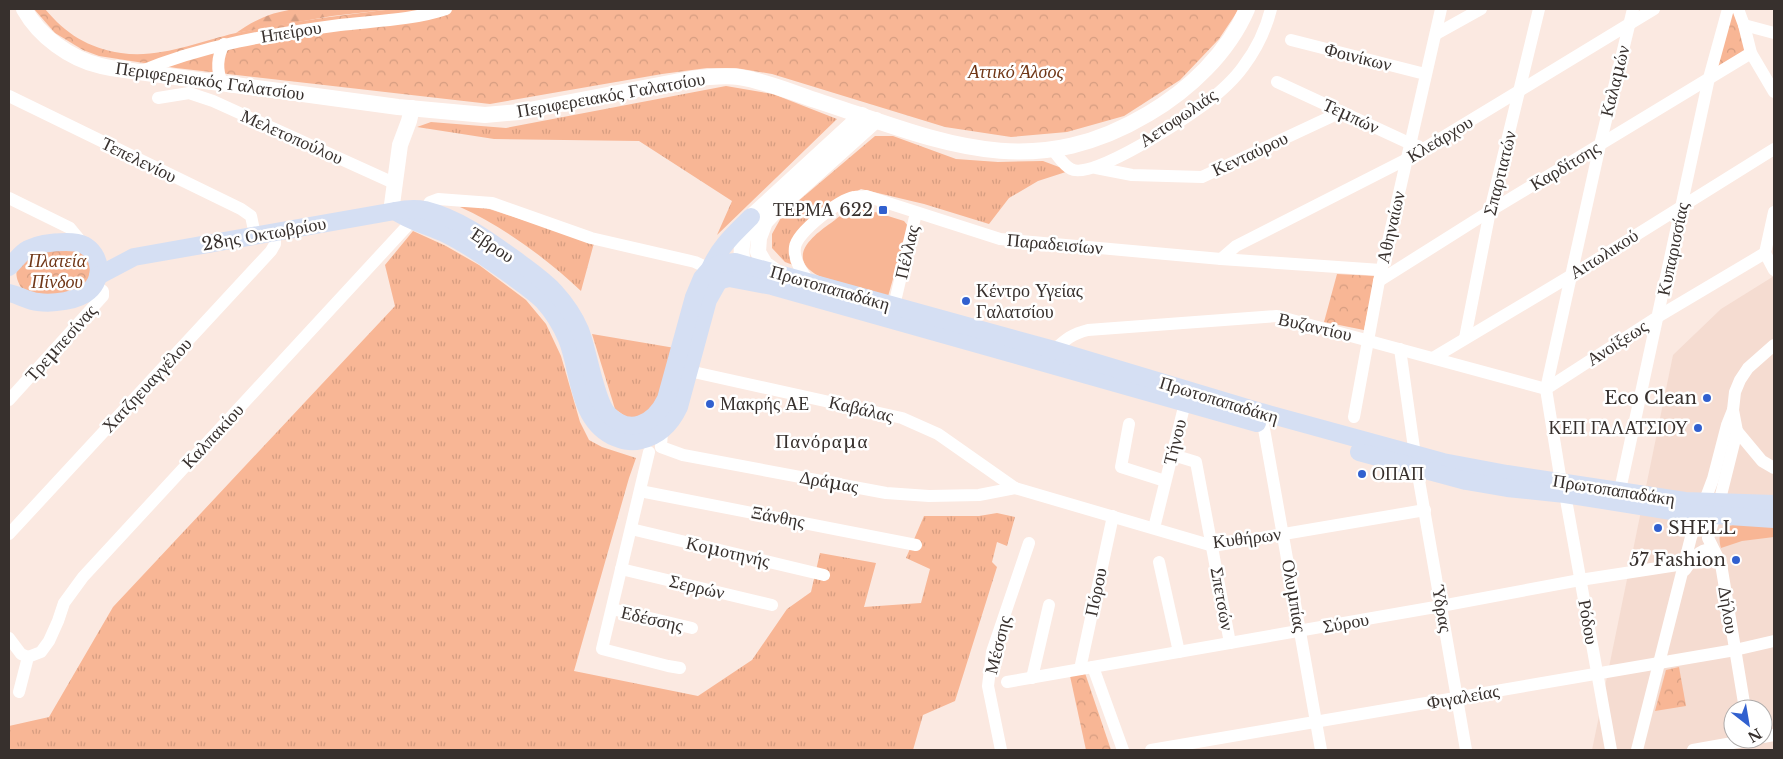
<svg xmlns="http://www.w3.org/2000/svg" width="1783" height="759" font-family="'Libre Baskerville',serif">
<style>
.built{fill:#f5dcd1;fill-rule:evenodd}
.grass{fill:url(#grass-tufts)}
.forest{fill:url(#forest-firs)}
.park{fill:url(#park-crowns)}
.garden{fill:#f8b695}
.lines{fill:none;stroke-linecap:round;stroke-linejoin:round}
.minor{stroke:#fff;stroke-width:12}
.tertiary{stroke:#fff;stroke-width:16}
.secondary{stroke:#d5dff3;stroke-width:18}
.poi-dot{fill:#3160cf;stroke:#fff;stroke-width:2}
.labels{text-anchor:middle;stroke-width:5;stroke-linejoin:round;paint-order:stroke}
.street-label{font-size:18px;fill:#37302d;stroke:#fff}
.park-label{font-size:18px;font-style:italic;fill:#703717;stroke:#fff}
.poi-label{font-size:18px;fill:#37302d;stroke:#fff;text-anchor:end}
.neighbourhood-label{font-size:19px;letter-spacing:1px;fill:#37302d;stroke:#fff}
</style>
<defs>
<pattern id="grass-tufts" width="24" height="20" patternUnits="userSpaceOnUse" patternTransform="scale(1.25)"><rect width="24" height="20" fill="#f8b695"/><path d="M3 7l-1-3M5 7V3M7 7l1-3M15 17l-1-3M17 17v-4M19 17l1-3" fill="none" stroke="#d59d81"/></pattern>
<pattern id="forest-firs" width="22" height="20" patternUnits="userSpaceOnUse" patternTransform="scale(1.25)"><rect width="22" height="20" fill="#f8b695"/><path d="M5 1l3.5 6h-7zM16 11l3.5 6h-7z" fill="#d59d81"/></pattern>
<pattern id="park-crowns" width="20" height="18" patternUnits="userSpaceOnUse" patternTransform="scale(1.25)"><rect width="20" height="18" fill="#f8b695"/><path d="M2 6a3 3 0 1 1 6 0M12 15a3 3 0 1 1 6 0" fill="none" stroke="#d59d81"/></pattern>
</defs>
<rect width="100%" height="100%" fill="#fbe9e1"/>
<path class="built" d="M 1774,276 L 1774,750 L 1592,750 L 1673,355 L 1721,309 ZM 1733,709 L 1763,709 L 1763,739 L 1733,739 Z"/>
<g class="grass">
<path d="M 726,86 L 773,94 L 837,119 L 717,235 L 732,201 L 639,141 L 494,139 L 417,127 L 431,122 L 506,128 Z"/>
<path d="M 875,136 L 893,136 L 956,159 L 998,162 L 1043,161 L 1059,167 L 1072,170 L 1038,181 L 1009,198 L 989,224 L 924,204 L 861,189 L 833,205 L 800,230 L 793,265 L 785,262 L 772,248 L 772,234 L 783,214 Z"/>
<path d="M 460,207 L 483,207 L 594,243 L 581,291 C 546,258 504,227 460,207 Z"/>
<path d="M 413,231 L 446,246 L 479,265 L 526,300 L 546,324 L 561,356 L 580,422 L 589,440 L 602,447 L 636,458 L 629,478 L 574,671 L 698,696 L 752,660 L 787,609 L 811,592 L 820,553 L 876,563 L 864,607 L 921,603 L 930,569 L 906,558 L 924,516 L 979,516 L 997,513 L 1015,517 L 1007,546 L 997,542 L 992,562 L 997,567 L 955,701 L 923,715 L 913,750 L 9,750 L 9,726 L 49,717 L 113,607 L 395,306 L 385,265 Z"/>
<path d="M 592,334 L 675,348 L 662,397 L 648,416 L 629,419 L 615,409 Z"/>
</g>
<path class="forest" d="M 296,9 L 394,9 L 332,16 L 236,33 C 256,19 272,12 296,9 Z"/>
<g class="park">
<path d="M 34,9 L 45,9 C 66,34 88,48 121,53 C 160,59 200,41 236,33 C 288,22 341,15 394,9 L 1239,9 L 1219,39 L 1180,80 L 1124,116 L 1067,132 L 1011,137 L 945,127 L 772,74 L 736,68 L 707,68 L 662,74 L 490,104 L 176,68 L 99,56 L 83,50 L 55,33 Z"/>
<path d="M 1728,9 L 1738,9 L 1751,53 L 1709,78 Z"/>
<path d="M 53,246 L 89,254 L 91,283 L 62,297 L 25,293 C 2,263 30,255 53,246 Z"/>
<path d="M 1337,274 L 1375,276 L 1364,330 L 1324,322 Z"/>
<path d="M 1679,667 L 1686,706 L 1655,711 L 1666,670 Z"/>
<path d="M 1085,673 L 1111,750 L 1086,750 L 1070,676 Z"/>
</g>
<g class="garden">
<path d="M 859,207 L 904,221 L 908,226 L 887,300 L 819,276 C 785,258 812,236 831,223 C 840,216 848,209 859,207 Z"/>
<path d="M 1736,524 L 1774,526 L 1774,537 L 1742,541 L 1721,548 C 1717,532 1722,528 1736,524 Z"/>
</g>
<g class="lines">
<g class="minor">
<path d="M 1738,9 L 1744,25 L 1751,53 L 1774,92"/>
<path d="M 1744,25 L 1774,33"/>
<path d="M 1436,34 L 1481,9"/>
<path d="M 1291,40 L 1425,74"/>
<path d="M 139,72 C 203,45 272,34 340,25 C 375,21 413,20 446,9"/>
<path d="M 1277,82 L 1411,144 L 1418,146"/>
<path d="M 222,83 C 216,69 217,57 224,44"/>
<path d="M 9,96 L 241,209 L 251,216 L 255,235"/>
<path d="M 158,98 L 189,93 L 213,101 L 396,184"/>
<path d="M 1053,150 C 1058,156 1064,166 1071,169 C 1092,181 1186,118 1205,104 C 1219,93 1233,81 1243,67 C 1256,50 1266,29 1271,9"/>
<path d="M 1096,168 L 1132,175 L 1202,177 L 1341,112"/>
<path d="M 9,198 L 70,228 L 84,245"/>
<path d="M 425,210 L 430,202 L 438,199 L 492,203 L 591,238 L 695,262 L 710,269"/>
<path d="M 1765,253 L 1774,212"/>
<path d="M 1765,253 L 1774,270"/>
<path d="M 1221,259 L 1236,246 L 1407,159 L 1654,9"/>
<path d="M 1379,281 L 1490,211 L 1751,53"/>
<path d="M 810,282 C 802,273 793,260 795,247 C 797,232 839,200 854,197 C 858,196 862,197 866,196 L 1000,239 L 1221,259 L 1381,270"/>
<path d="M 892,314 L 916,213"/>
<path d="M 1465,338 L 1490,211 L 1539,9"/>
<path d="M 1400,349 L 1415,455"/>
<path d="M 1054,350 C 1066,339 1072,334 1088,330 L 1277,316 L 1546,389"/>
<path d="M 1433,358 L 1572,275 L 1774,149"/>
<path d="M 689,371 L 902,418 L 938,434 L 1015,488 L 1213,546 L 1425,510"/>
<path d="M 1546,389 L 1659,316 L 1765,253"/>
<path d="M 9,400 L 103,296 L 103,291 L 95,285"/>
<path d="M 1261,412 L 1321,750"/>
<path d="M 1354,417 L 1379,281 L 1441,9"/>
<path d="M 1129,424 L 1121,467 L 1165,481"/>
<path d="M 662,431 L 661,447 L 683,455 L 886,493 L 929,496 L 979,495 L 1015,488"/>
<path d="M 1737,431 L 1762,461 L 1774,468"/>
<path d="M 649,452 L 602,649 L 668,666 L 680,668"/>
<path d="M 1173,455 L 1196,462 L 1230,643"/>
<path d="M 1417,469 L 1466,750"/>
<path d="M 1561,482 L 1546,389 L 1600,145 L 1633,9"/>
<path d="M 1620,490 L 1709,78 L 1728,9"/>
<path d="M 640,491 L 916,545"/>
<path d="M 1565,494 L 1611,750"/>
<path d="M 1154,528 L 1185,403"/>
<path d="M 631,529 L 824,575"/>
<path d="M 9,534 L 271,251 L 275,244 L 275,231"/>
<path d="M 1159,562 L 1179,652"/>
<path d="M 621,569 L 772,605"/>
<path d="M 1685,570 C 1691,561 1700,547 1713,550"/>
<path d="M 612,609 L 692,628"/>
<path d="M 9,638 L 21,654 L 28,657"/>
<path d="M 28,657 L 41,652 L 49,641 L 58,621 L 64,603 L 83,577 L 409,224 L 409,220"/>
<path d="M 1093,667 L 1123,750"/>
<path d="M 1080,669 L 1113,516"/>
<path d="M 1032,678 L 1049,605"/>
<path d="M 1007,682 L 1441,606 L 1580,580 L 1684,564"/>
<path d="M 19,692 L 28,657"/>
<path d="M 1745,709 L 1721,564 L 1708,538 L 1719,503 L 1737,431 L 1733,410 L 1735,392 L 1740,380 L 1748,368 L 1774,345"/>
<path d="M 1763,737 L 1774,735"/>
<path d="M 1001,750 L 988,686 L 992,652 L 1029,543"/>
<path d="M 1151,750 L 1735,650 L 1774,641"/>
<path d="M 1637,750 L 1691,537 L 1713,479 L 1727,425 L 1733,410"/>
<path d="M 1693,750 L 1755,739"/>
</g>
<g class="tertiary">
<path d="M 24,9 C 39,36 70,59 101,66 C 113,69 126,70 139,72 L 398,107 L 485,115 L 519,112 L 690,79 C 706,77 723,75 739,77 C 765,81 791,92 815,100 C 935,139 1027,186 1148,114 C 1189,90 1228,53 1247,9"/>
<path d="M 391,212 L 400,145 L 409,121 L 412,108"/>
<path d="M 778,273 L 765,264 L 758,252 L 759,238 L 765,222 L 779,207 L 876,120"/>
<path d="M 745,275 C 739,252 741,238 751,217 L 862,115"/>
</g>
<g class="secondary">
<path d="M 395,211 C 411,222 429,226 446,234 C 469,245 489,260 510,275 C 521,283 533,291 543,301 C 553,312 561,325 567,339 C 580,371 577,418 612,436 C 621,440 630,443 641,440 C 659,436 671,424 679,407 L 708,300 L 717,284 L 721,280 L 729,278 L 772,286 L 1257,423"/>
<path d="M 9,267 C 16,261 20,253 28,249 C 40,243 53,242 66,242 C 72,242 78,242 84,245 C 101,254 104,278 89,291 C 78,301 53,304 38,302 C 28,301 19,295 9,293"/>
<path d="M 710,269 C 719,247 735,233 751,217"/>
<path d="M 98,276 L 134,257 L 395,211 C 405,209 415,208 425,210 C 461,219 491,242 520,263 C 532,272 545,281 555,292 C 565,303 574,316 580,330 C 588,350 595,399 607,413 C 629,437 654,424 666,399 L 694,297 L 702,278 L 710,269 L 719,264 L 735,262 L 1054,350 L 1261,412 L 1443,462 L 1507,474 L 1685,501 L 1774,504"/>
<path d="M 1359,452 L 1466,481 L 1507,488 L 1565,494 L 1684,513 L 1774,519"/>
</g>
</g>
<g class="poi-dot">
<rect x="878" y="205" width="10" height="10" rx="2.5"/>
<circle cx="966" cy="301" r="5"/>
<circle cx="1707" cy="398" r="5"/>
<circle cx="710" cy="404" r="5"/>
<circle cx="1698" cy="428" r="5"/>
<circle cx="1362" cy="474" r="5"/>
<circle cx="1658" cy="528" r="5"/>
<circle cx="1736" cy="560" r="5"/>
</g>
<g class="labels">
<g class="street-label">
<text transform="translate(291 32) rotate(-9)" y="6">Ηπείρου</text>
<text transform="translate(1358 57) rotate(14)" y="6">Φοινίκων</text>
<text transform="translate(210 81) rotate(8)" y="6">Περιφερειακός Γαλατσίου</text>
<text transform="translate(1615 81) rotate(-76)" y="6">Καλαμών</text>
<text transform="translate(611 95) rotate(-10)" y="6">Περιφερειακός Γαλατσίου</text>
<text transform="translate(1351 116) rotate(25)" y="6">Τεμπών</text>
<text transform="translate(1178 118) rotate(-34)" y="6">Αετοφωλιάς</text>
<text transform="translate(292 137) rotate(24)" y="6">Μελετοπούλου</text>
<text transform="translate(1440 139) rotate(-31)" y="6">Κλεάρχου</text>
<text transform="translate(1250 154) rotate(-25)" y="6">Κενταύρου</text>
<text transform="translate(139 160) rotate(26)" y="6">Τεπελενίου</text>
<text transform="translate(1565 166) rotate(-31)" y="6">Καρδίτσης</text>
<text transform="translate(1500 173) rotate(-76)" y="6">Σπαρτιατών</text>
<text transform="translate(1391 227) rotate(-77)" y="6">Αθηναίων</text>
<text transform="translate(264 234) rotate(-10)" y="6">28ης Οκτωβρίου</text>
<text transform="translate(1055 244) rotate(5)" y="6">Παραδεισίων</text>
<text transform="translate(492 245) rotate(34)" y="6">Έβρου</text>
<text transform="translate(1673 249) rotate(-78)" y="6">Κυπαρισσίας</text>
<text transform="translate(907 252) rotate(-77)" y="6">Πέλλας</text>
<text transform="translate(1604 254) rotate(-32)" y="6">Αιτωλικού</text>
<text transform="translate(830 288) rotate(16)" y="6">Πρωτοπαπαδάκη</text>
<text transform="translate(1315 327) rotate(13)" y="6">Βυζαντίου</text>
<text transform="translate(61 343) rotate(-48)" y="6">Τρεμπεσίνας</text>
<text transform="translate(1617 343) rotate(-33)" y="6">Ανοίξεως</text>
<text transform="translate(147 385) rotate(-47)" y="6">Χατζηευαγγέλου</text>
<text transform="translate(1219 400) rotate(17)" y="6">Πρωτοπαπαδάκη</text>
<text transform="translate(861 409) rotate(13)" y="6">Καβάλας</text>
<text transform="translate(213 436) rotate(-47)" y="6">Καλπακίου</text>
<text transform="translate(1175 442) rotate(-76)" y="6">Τήνου</text>
<text transform="translate(829 482) rotate(10)" y="6">Δράμας</text>
<text transform="translate(1614 490) rotate(9)" y="6">Πρωτοπαπαδάκη</text>
<text transform="translate(778 517) rotate(11)" y="6">Ξάνθης</text>
<text transform="translate(1247 538) rotate(-7)" y="6">Κυθήρων</text>
<text transform="translate(728 552) rotate(13)" y="6">Κομοτηνής</text>
<text transform="translate(697 587) rotate(13)" y="6">Σερρών</text>
<text transform="translate(1096 592) rotate(-78)" y="6">Πόρου</text>
<text transform="translate(1294 596) rotate(80)" y="6">Ολυμπίας</text>
<text transform="translate(1222 599) rotate(80)" y="6">Σπετσών</text>
<text transform="translate(1442 609) rotate(80)" y="6">Ύδρας</text>
<text transform="translate(1728 610) rotate(81)" y="6">Δήλου</text>
<text transform="translate(652 619) rotate(13)" y="6">Εδέσσης</text>
<text transform="translate(1588 622) rotate(80)" y="6">Ρόδου</text>
<text transform="translate(1346 623) rotate(-10)" y="6">Σύρου</text>
<text transform="translate(998 645) rotate(-76)" y="6">Μέσσης</text>
<text transform="translate(1463 697) rotate(-10)" y="6">Φιγαλείας</text>
</g>
<g class="park-label">
<text x="1016" y="78">Αττικό Άλσος</text>
<text x="57" y="267">Πλατεία<tspan x="57" dy="21">Πίνδου</tspan></text>
</g>
<g class="poi-label">
<text x="873" y="216">ΤΕΡΜΑ 622</text>
<text x="976" y="297" text-anchor="start">Κέντρο Υγείας<tspan x="976" dy="21">Γαλατσίου</tspan></text>
<text x="1697" y="404">Eco Clean</text>
<text x="720" y="410" text-anchor="start">Μακρής ΑΕ</text>
<text x="1688" y="434">ΚΕΠ ΓΑΛΑΤΣΙΟΥ</text>
<text x="1372" y="480" text-anchor="start">ΟΠΑΠ</text>
<text x="1668" y="534" text-anchor="start">SHELL</text>
<text x="1726" y="566">57 Fashion</text>
</g>
<g class="neighbourhood-label">
<text x="822" y="448">Πανόραμα</text>
</g>
</g>
<rect width="1783" height="759" fill="none" stroke="#37302d" stroke-width="20"/>
<g transform="translate(1748 724) rotate(149)"><circle r="24" fill="#ffffff" stroke="#afacab"/>
<path d="M0-4L9 19L0 12L-9 19Z" fill="#3160cf"/>
<text y="-8" font-size="14" font-weight="bold" text-anchor="middle" fill="#37302d">N</text>
</g>
</svg>
